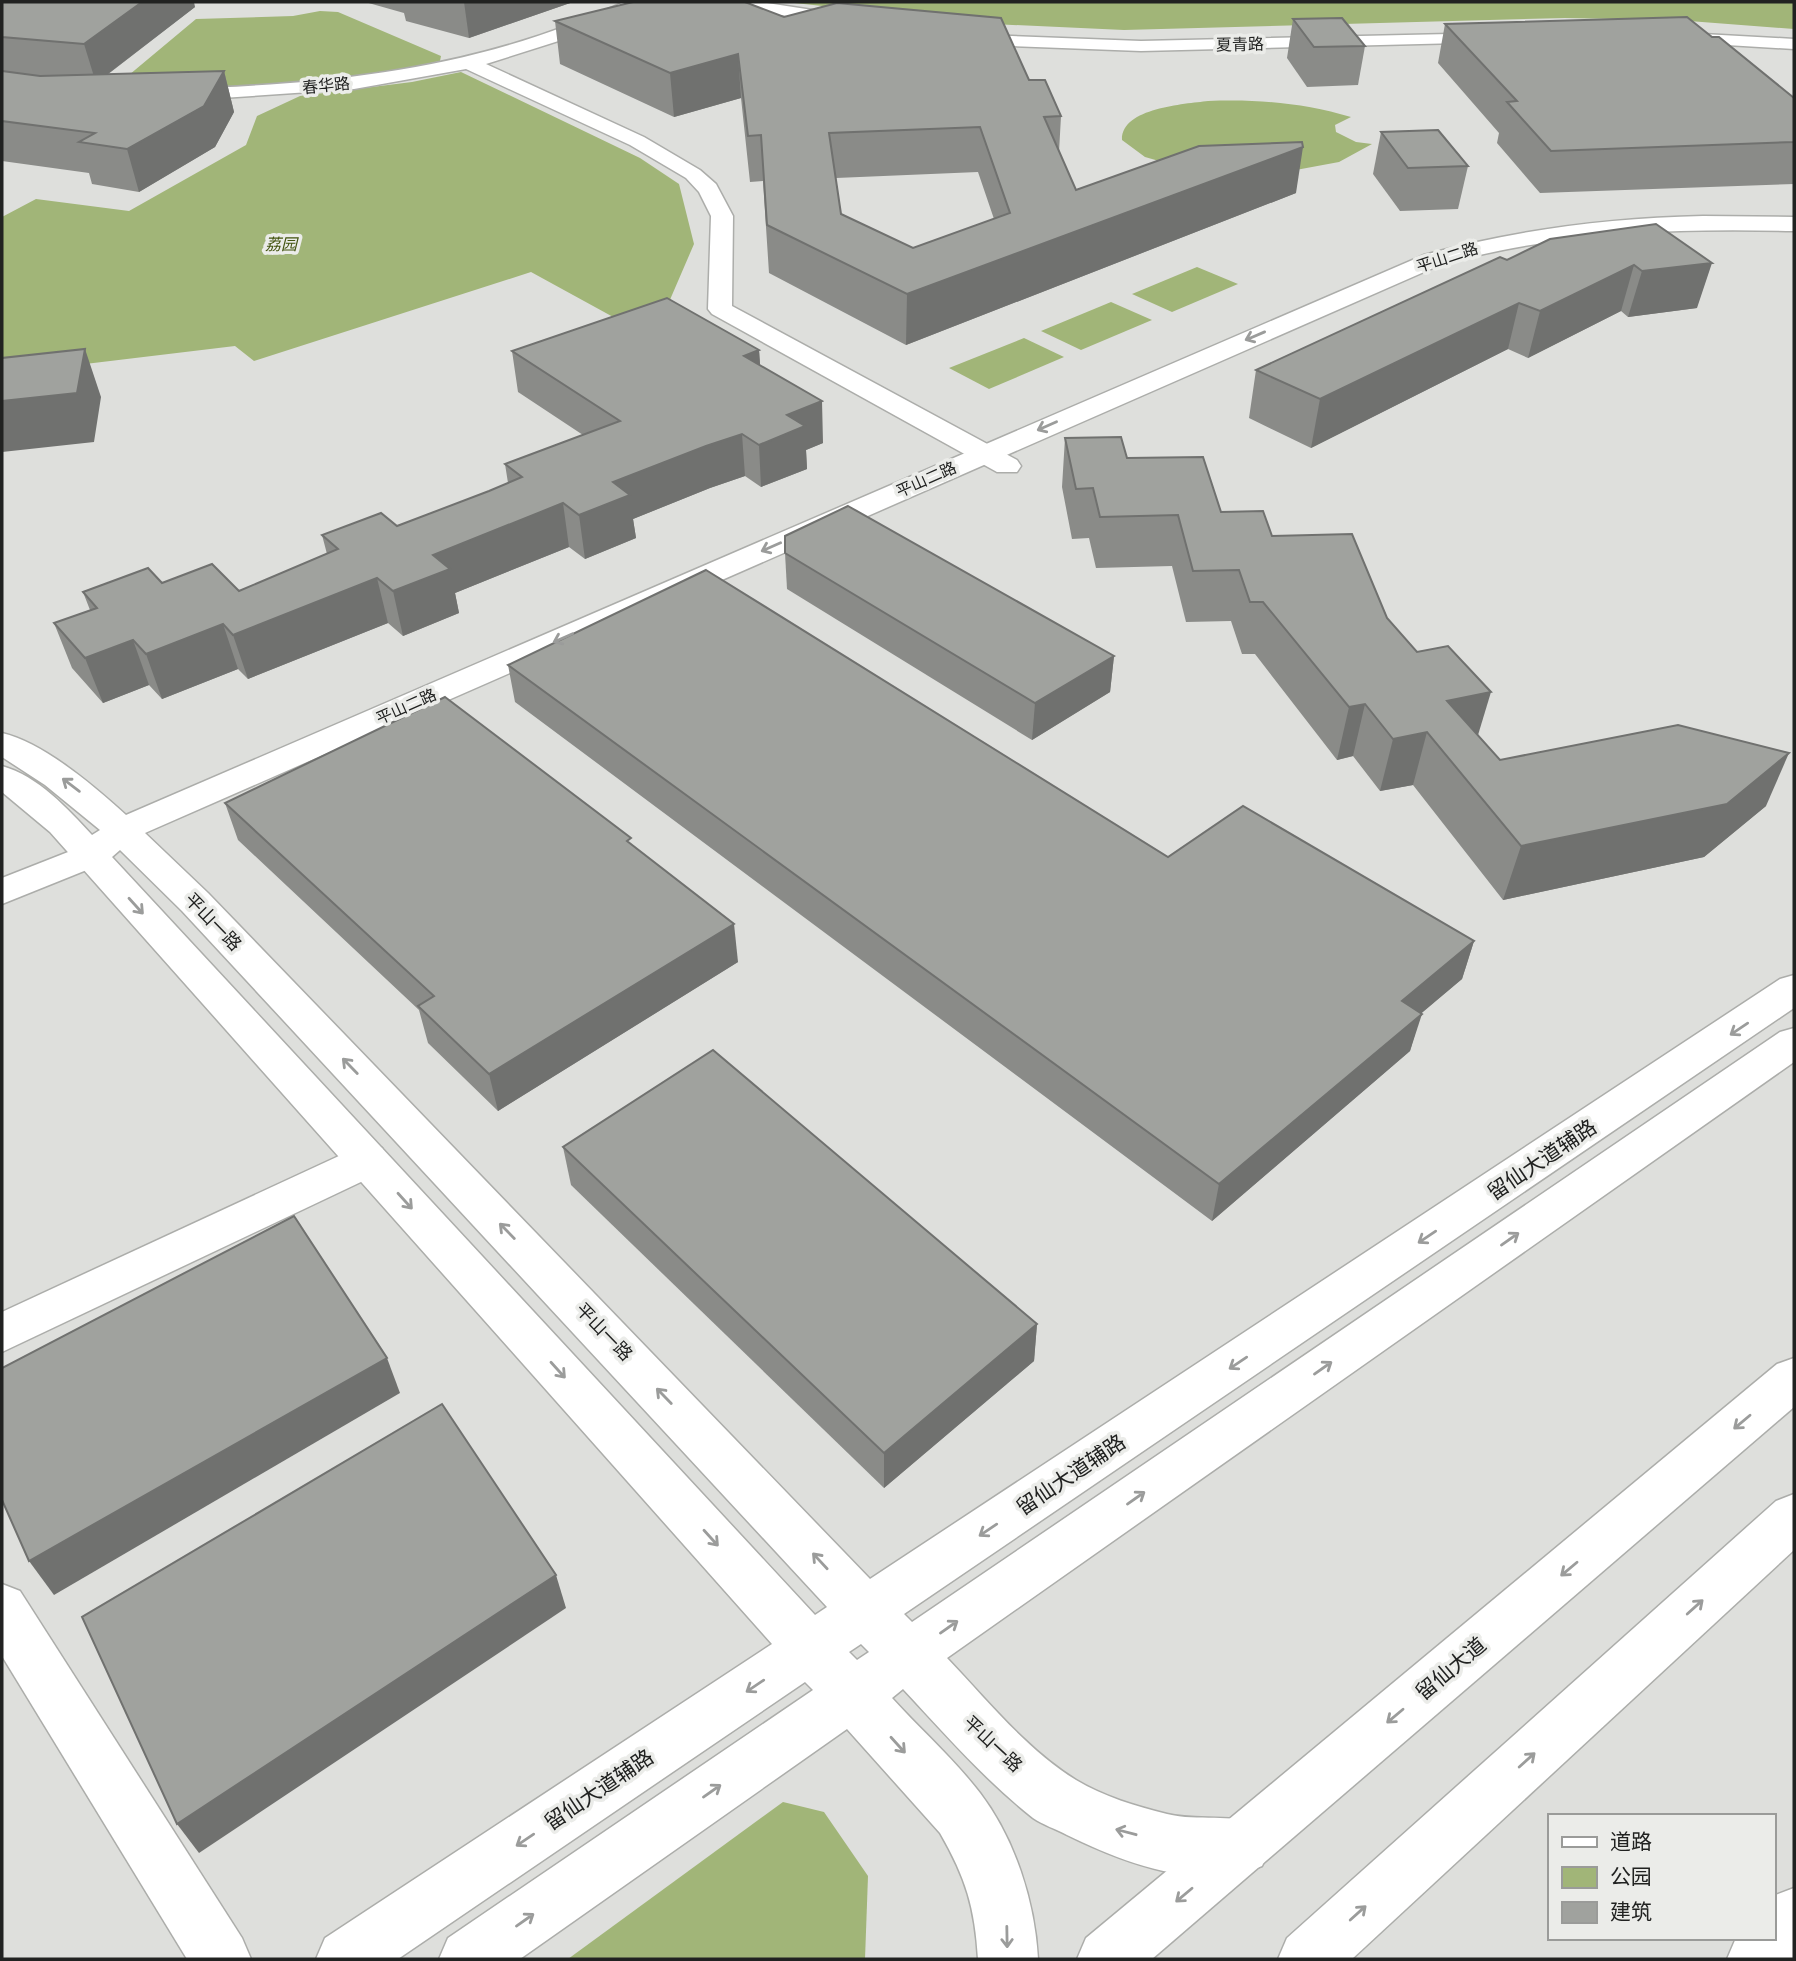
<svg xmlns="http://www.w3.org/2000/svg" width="1796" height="1961" font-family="Bitter,'Noto Sans SC',serif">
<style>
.green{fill:#a1b578}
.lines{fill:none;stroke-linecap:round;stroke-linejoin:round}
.street-casing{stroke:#acadaa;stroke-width:3}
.secondary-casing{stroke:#acadaa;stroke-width:3}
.primary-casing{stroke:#acadaa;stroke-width:3}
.street{fill:#fff;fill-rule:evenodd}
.secondary{fill:#fff;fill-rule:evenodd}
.primary{fill:#fff;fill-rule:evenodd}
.wall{fill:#8a8b88;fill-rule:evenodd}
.shaded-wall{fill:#70716f}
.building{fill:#a0a29e;stroke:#70716f;stroke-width:2;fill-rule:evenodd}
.oneway{stroke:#9b9c9b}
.labels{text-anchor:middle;stroke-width:7;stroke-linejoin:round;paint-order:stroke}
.far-street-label{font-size:16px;fill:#212221;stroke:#ebece9}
.far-park-label{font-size:16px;font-style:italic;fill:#435410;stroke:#ebece9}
.street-label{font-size:18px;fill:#212221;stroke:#ebece9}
.near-street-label{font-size:21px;fill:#212221;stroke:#ebece9}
</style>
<rect width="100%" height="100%" fill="#dedfdc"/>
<g class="green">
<path d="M 785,2 L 1794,2 L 1794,29 L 1676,20 L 1565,18 L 1124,30 L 992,24 Z"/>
<path d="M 320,11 L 338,12 L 441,56 L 440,61 C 333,86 221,90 111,90 L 196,19 L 293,16 Z"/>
<path d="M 461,72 L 640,158 L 679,184 L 694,244 L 669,302 L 615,318 L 531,272 L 254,361 L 235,346 L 2,374 L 2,217 L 36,199 L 129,211 L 246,145 L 257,116 L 300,96 L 412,82 Z"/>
<path d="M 1208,101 C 1258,99 1304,103 1351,117 L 1335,125 L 1336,132 L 1356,142 L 1372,144 L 1339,162 L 1285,172 L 1166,163 L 1145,157 L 1122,140 C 1121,108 1184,104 1208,101 Z"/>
<path d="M 1197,267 L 1238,284 L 1172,312 L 1132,294 Z"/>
<path d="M 1111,302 L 1152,320 L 1081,350 L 1041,331 Z"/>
<path d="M 1024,338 L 1064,357 L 989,389 L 949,368 Z"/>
<path d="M 783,1802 L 824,1812 L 868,1876 L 865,1959 L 568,1959 Z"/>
</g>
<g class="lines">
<defs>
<g id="street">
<path d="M 624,2 L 646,2 L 590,31 L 486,64 L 644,137 L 700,170 L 716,184 L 733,216 L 732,306 L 1017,460 L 1021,466 L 1017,472 L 997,472 L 712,314 L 708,309 L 711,216 L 699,192 L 686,178 L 630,145 L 466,69 L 354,89 L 177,101 L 167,95 L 177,89 C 335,84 479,69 624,2 Z"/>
<path d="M 719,2 L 760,2 L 852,16 L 861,21 L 852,26 L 728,7 Z"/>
<path d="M 1667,32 L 1794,39 L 1794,49 L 1661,41 L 1658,37 L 1661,33 Z"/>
<path d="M 1495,33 L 1501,34 L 1504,38 L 1501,42 L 1141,51 L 961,44 L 952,39 L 961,34 L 1141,41 Z"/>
<path d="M 91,843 L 104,847 L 109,855 L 104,863 L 2,904 L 2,878 Z"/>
<path d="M 367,1143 L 382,1148 L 388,1160 L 382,1172 L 2,1352 L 2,1312 Z"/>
<path d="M 2,1584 L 20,1591 L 242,1938 L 251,1959 L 187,1959 L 2,1656 Z"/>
<path d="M 1794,1888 L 1794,1959 L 1727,1959 L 1736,1938 L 1773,1938 L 1773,1896 Z"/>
</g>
<path id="secondary" d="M 1703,216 L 1794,217 L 1794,231 C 1673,228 1557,232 1440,265 L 145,833 L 208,893 L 870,1579 L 1780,979 L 1794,975 L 1794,1008 L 904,1614 L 912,1622 L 1780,1032 L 1794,1028 L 1794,1062 L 947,1658 C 987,1700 1027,1750 1076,1780 C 1104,1797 1136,1806 1167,1814 C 1200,1822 1228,1812 1262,1826 L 1271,1846 L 1262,1866 C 1200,1892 1124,1863 1067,1835 C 1056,1829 1043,1825 1033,1818 C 985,1780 945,1734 903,1689 L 892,1698 C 920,1729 954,1759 980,1793 C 1015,1839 1035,1902 1038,1959 L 978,1959 C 975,1908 966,1878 940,1833 L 847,1729 L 520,1959 L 439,1959 L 448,1938 L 813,1690 L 805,1682 L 398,1959 L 316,1959 L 325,1938 L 772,1644 L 50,832 L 2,792 L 2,766 C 38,776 68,809 92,835 L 100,830 L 45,785 L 2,757 L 2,733 C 44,743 94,786 126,815 L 1424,255 C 1516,230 1607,218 1703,216 ZM 120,850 L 182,911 L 827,1607 L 815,1615 L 112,857 ZM 861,1644 L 869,1652 L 857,1660 L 849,1652 Z"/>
<g id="primary">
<path d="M 1794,1358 L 1794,1407 L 1152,1959 L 1077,1959 L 1086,1938 L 1777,1364 Z"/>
<path d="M 1794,1494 L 1794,1550 L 1352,1959 L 1278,1959 L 1287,1938 L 1776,1501 Z"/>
</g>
</defs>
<use href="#street" class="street-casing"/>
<use href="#secondary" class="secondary-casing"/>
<use href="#primary" class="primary-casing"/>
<use href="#street" class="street"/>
<use href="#secondary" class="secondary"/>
<use href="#primary" class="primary"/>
</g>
<g class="wall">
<path d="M 2,2 L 195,7 L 107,75 L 224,71 L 234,112 L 215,147 L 139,192 L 92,184 L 89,173 L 2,161 Z"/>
<path d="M 365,2 L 573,2 L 469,38 L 406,21 L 404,13 Z"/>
<path d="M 784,17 L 1029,80 L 1061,116 L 1059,152 L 1076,190 L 1296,193 L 906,345 L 769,273 L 763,181 L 750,182 L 741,98 L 674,117 L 560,64 L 555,21 ZM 978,172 L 994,219 L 913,248 L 841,214 L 836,178 Z"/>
<path d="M 1293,19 L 1365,46 L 1358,85 L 1307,87 L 1287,58 Z"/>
<path d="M 1445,24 L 1712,37 L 1794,98 L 1794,184 L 1540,193 L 1497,143 L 1499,133 L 1438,63 Z"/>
<path d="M 1381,132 L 1468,166 L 1458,209 L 1400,211 L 1373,174 Z"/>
<path d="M 1656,224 L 1697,308 L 1628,317 L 1621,311 L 1528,358 L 1508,349 L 1311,448 L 1249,418 L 1256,370 L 1507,260 Z"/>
<path d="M 759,350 L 760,366 L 823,443 L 806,450 L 807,469 L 761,487 L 745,476 L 710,488 L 633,519 L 636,538 L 585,559 L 569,547 L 455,593 L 459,613 L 403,636 L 388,623 L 248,679 L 238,669 L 162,699 L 149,685 L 103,703 L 72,668 L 54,623 L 90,610 L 83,592 L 162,583 L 239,591 L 327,554 L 322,535 L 397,526 L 489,491 L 508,483 L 505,464 L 583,435 L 518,392 L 512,351 Z"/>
<path d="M 1065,438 L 1127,458 L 1221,512 L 1272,536 L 1387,618 L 1478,735 L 1500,760 L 1766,806 L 1704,857 L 1503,900 L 1413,785 L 1380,791 L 1353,756 L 1337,760 L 1255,654 L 1242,654 L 1231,621 L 1186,622 L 1172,566 L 1096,568 L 1089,538 L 1072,539 L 1062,487 Z"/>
<path d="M 785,553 L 1114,656 L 1110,692 L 1032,740 L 787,589 Z"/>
<path d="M 508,665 L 1168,857 L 1474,941 L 1462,979 L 1421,1013 L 1410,1051 L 1212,1221 L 515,702 Z"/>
<path d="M 225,803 L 632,845 L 738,962 L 498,1111 L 428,1043 L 419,1010 L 238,840 Z"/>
<path d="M 563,1147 L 1037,1324 L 1034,1361 L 884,1488 L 571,1185 Z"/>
</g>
<g class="shaded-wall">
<path d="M 142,2 L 194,2 L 195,7 L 96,83 L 84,44 Z"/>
<path d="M 464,2 L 573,2 L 469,38 Z"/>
<path d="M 738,54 L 741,98 L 674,117 L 670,73 Z"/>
<path d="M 224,71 L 234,112 L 215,147 L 139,192 L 127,149 Z"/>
<path d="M 1303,147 L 1296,193 L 906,345 L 907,294 Z"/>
<path d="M 1712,263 L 1697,308 L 1628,317 L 1642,271 Z"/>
<path d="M 1634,265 L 1621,311 L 1528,358 L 1540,311 Z"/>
<path d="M 1519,303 L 1508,349 L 1311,448 L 1320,399 Z"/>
<path d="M 85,349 L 101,397 L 94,442 L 2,452 L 2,401 Z"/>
<path d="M 759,350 L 762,391 L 744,356 Z"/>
<path d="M 822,401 L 823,443 L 806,450 L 807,469 L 761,487 L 759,445 L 787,415 Z"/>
<path d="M 742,434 L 745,476 L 710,488 L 633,519 L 636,538 L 585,559 L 579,515 L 613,482 L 706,446 Z"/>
<path d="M 563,503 L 569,547 L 455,593 L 459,613 L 403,636 L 393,591 L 433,555 Z"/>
<path d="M 377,578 L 388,623 L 248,679 L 233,635 Z"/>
<path d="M 223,624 L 238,669 L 162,699 L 146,654 Z"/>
<path d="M 133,640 L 149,685 L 103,703 L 85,658 Z"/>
<path d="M 1114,656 L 1110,692 L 1032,740 L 1035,703 Z"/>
<path d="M 1491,692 L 1475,745 L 1447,701 Z"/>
<path d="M 1365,704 L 1353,756 L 1337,760 L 1349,707 Z"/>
<path d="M 1427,732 L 1413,785 L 1380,791 L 1393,739 Z"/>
<path d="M 1789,753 L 1766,806 L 1704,857 L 1503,900 L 1521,846 Z"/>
<path d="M 734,924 L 738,962 L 498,1111 L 489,1074 Z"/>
<path d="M 1474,941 L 1462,979 L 1391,1039 L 1402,1001 Z"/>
<path d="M 1422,1014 L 1410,1051 L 1212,1221 L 1219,1184 Z"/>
<path d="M 1037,1324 L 1034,1361 L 884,1488 L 884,1453 Z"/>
<path d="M 387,1358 L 400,1393 L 54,1595 L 29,1561 Z"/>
<path d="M 556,1575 L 566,1608 L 199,1853 L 177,1824 Z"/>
</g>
<g class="building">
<path d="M 2,2 L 142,2 L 84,44 L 2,37 Z"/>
<path d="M 633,2 L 745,2 L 784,17 L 837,3 L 1001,18 L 1029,80 L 1045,80 L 1061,116 L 1044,117 L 1076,190 L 1199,146 L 1302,142 L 1303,147 L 907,294 L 767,225 L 761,135 L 748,136 L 738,54 L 670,73 L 555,21 ZM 980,127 L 1010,213 L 913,248 L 841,214 L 829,133 Z"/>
<path d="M 1687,17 L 1712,37 L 1719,37 L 1794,98 L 1794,142 L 1551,151 L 1507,102 L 1517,101 L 1445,24 Z"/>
<path d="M 1342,18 L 1365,46 L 1314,47 L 1293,19 Z"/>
<path d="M 2,71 L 40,76 L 224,71 L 204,106 L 127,149 L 79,142 L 95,133 L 2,121 Z"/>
<path d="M 1438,130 L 1468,166 L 1408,168 L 1381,132 Z"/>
<path d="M 1656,224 L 1712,263 L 1642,271 L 1634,265 L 1540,311 L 1519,303 L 1320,399 L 1256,370 L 1500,257 L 1507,260 L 1550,239 Z"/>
<path d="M 667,298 L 759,350 L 744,356 L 822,401 L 787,415 L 805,426 L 759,445 L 742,434 L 706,446 L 613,482 L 630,495 L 579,515 L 563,503 L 433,555 L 450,569 L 393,591 L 377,578 L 233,635 L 223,624 L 146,654 L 133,640 L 85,658 L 54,623 L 97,608 L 83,592 L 148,568 L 162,583 L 212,564 L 239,591 L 338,549 L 322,535 L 381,513 L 397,526 L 489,491 L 522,477 L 505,464 L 620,421 L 512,351 Z"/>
<path d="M 85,349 L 77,393 L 2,401 L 2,358 Z"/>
<path d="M 1121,437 L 1127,458 L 1203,457 L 1221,512 L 1263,511 L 1272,536 L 1352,534 L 1387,618 L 1417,652 L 1448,646 L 1491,692 L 1447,701 L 1500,760 L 1678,725 L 1789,753 L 1727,804 L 1521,846 L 1427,732 L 1393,739 L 1365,704 L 1349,707 L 1263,602 L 1250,602 L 1239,570 L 1193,571 L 1178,515 L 1100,517 L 1093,488 L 1076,489 L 1065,438 Z"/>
<path d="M 848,506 L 1114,656 L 1035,703 L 785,553 L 785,536 Z"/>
<path d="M 706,570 L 1168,857 L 1243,806 L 1474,941 L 1402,1001 L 1422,1014 L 1219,1184 L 508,665 Z"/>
<path d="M 445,697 L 631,838 L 627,841 L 734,924 L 489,1074 L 418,1006 L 434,996 L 225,803 Z"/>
<path d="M 713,1050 L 1037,1324 L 884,1453 L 563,1147 Z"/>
<path d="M 294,1216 L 387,1358 L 29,1561 L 2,1500 L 2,1368 Z"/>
<path d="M 442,1404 L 556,1575 L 177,1824 L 82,1617 Z"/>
</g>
<defs><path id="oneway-shaft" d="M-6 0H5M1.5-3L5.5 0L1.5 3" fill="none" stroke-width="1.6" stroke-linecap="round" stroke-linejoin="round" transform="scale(1.75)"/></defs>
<g class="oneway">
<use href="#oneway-shaft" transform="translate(1255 336) rotate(157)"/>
<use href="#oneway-shaft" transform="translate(1047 426) rotate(156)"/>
<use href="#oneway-shaft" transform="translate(771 547) rotate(156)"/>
<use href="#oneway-shaft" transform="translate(563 638) rotate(156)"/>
<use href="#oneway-shaft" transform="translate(71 785) rotate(-143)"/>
<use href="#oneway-shaft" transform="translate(136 906) rotate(48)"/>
<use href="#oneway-shaft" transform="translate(1739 1029) rotate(146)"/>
<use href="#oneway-shaft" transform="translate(350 1066) rotate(-134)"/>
<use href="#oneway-shaft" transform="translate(405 1201) rotate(48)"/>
<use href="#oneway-shaft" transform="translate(507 1231) rotate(-134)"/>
<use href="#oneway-shaft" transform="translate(1427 1237) rotate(146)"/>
<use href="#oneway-shaft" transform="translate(1510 1239) rotate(-35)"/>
<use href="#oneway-shaft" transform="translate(1238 1363) rotate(146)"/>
<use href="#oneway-shaft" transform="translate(1323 1368) rotate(-35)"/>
<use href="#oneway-shaft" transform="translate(558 1370) rotate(48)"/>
<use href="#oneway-shaft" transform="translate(664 1396) rotate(-134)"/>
<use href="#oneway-shaft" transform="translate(1742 1422) rotate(140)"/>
<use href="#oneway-shaft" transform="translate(1136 1498) rotate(-35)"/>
<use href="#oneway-shaft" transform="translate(988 1530) rotate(146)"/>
<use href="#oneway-shaft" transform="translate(711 1538) rotate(48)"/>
<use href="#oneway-shaft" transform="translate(820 1561) rotate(-133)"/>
<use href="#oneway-shaft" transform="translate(1569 1569) rotate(140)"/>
<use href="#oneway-shaft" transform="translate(1695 1607) rotate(-42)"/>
<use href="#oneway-shaft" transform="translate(949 1627) rotate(-35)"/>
<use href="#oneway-shaft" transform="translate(755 1686) rotate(146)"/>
<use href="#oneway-shaft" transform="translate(1395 1716) rotate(140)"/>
<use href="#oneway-shaft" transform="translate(898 1745) rotate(48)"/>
<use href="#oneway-shaft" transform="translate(1527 1760) rotate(-42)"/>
<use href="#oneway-shaft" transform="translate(712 1791) rotate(-35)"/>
<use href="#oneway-shaft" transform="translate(1126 1832) rotate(-165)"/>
<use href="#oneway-shaft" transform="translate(525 1840) rotate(146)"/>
<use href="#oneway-shaft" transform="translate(1184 1895) rotate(140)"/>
<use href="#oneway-shaft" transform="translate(1358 1913) rotate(-42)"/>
<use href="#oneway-shaft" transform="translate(525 1920) rotate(-35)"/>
<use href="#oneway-shaft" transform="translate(1007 1937) rotate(89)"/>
</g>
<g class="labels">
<g class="far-street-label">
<text transform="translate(1240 44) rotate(-1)" y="6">夏青路</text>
<text transform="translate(326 85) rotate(-6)" y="6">春华路</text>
<text transform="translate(1447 257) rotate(-18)" y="6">平山二路</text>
<text transform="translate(926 479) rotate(-24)" y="6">平山二路</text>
<text transform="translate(406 706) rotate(-24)" y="6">平山二路</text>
</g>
<g class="far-park-label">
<text x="281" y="250">荔园</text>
</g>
<g class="street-label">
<text transform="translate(213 922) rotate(46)" y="6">平山一路</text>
<text transform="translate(604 1332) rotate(46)" y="6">平山一路</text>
<text transform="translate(993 1744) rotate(43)" y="6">平山一路</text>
</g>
<g class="near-street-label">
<text transform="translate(1542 1160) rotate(-34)" y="7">留仙大道辅路</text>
<text transform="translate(1071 1475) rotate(-34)" y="7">留仙大道辅路</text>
<text transform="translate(1451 1669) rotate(-40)" y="7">留仙大道</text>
<text transform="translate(599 1790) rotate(-34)" y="7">留仙大道辅路</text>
</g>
</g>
<rect width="1796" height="1961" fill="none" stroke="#212221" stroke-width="7"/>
<rect x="1548" y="1814" width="228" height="126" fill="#ebece9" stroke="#9a9b99" stroke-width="2"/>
<rect x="1562" y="1837" width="35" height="10" fill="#ffffff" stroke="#9a9b99" stroke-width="2"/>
<text x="1610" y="1849" font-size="21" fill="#212221">道路</text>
<rect x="1562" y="1867" width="35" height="21" fill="#a1b578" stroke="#9a9b99" stroke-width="2"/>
<text x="1610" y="1884" font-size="21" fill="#212221">公园</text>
<rect x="1562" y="1902" width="35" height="21" fill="#a0a29e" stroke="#9a9b99" stroke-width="2"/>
<text x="1610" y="1919" font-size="21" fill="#212221">建筑</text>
</svg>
